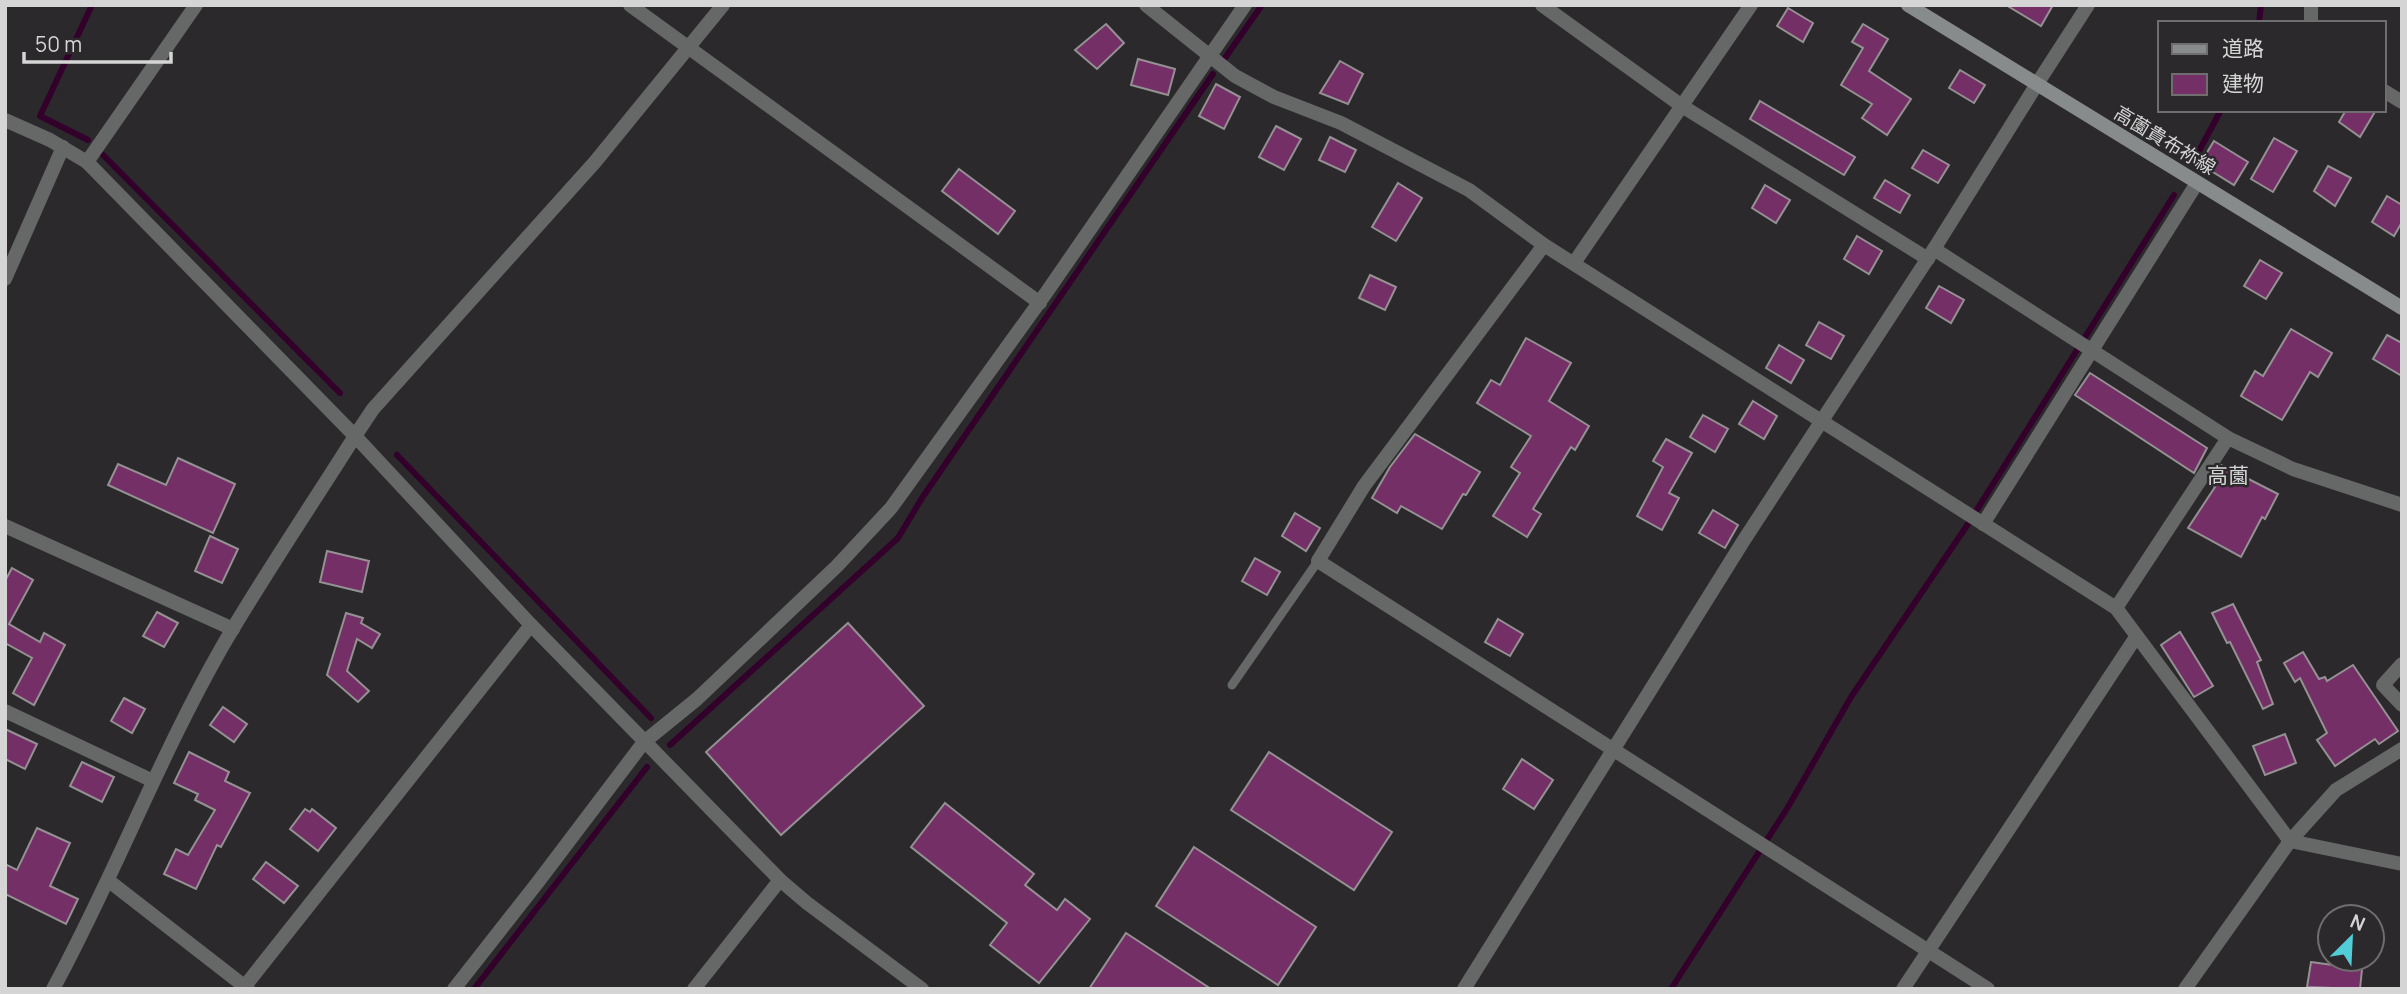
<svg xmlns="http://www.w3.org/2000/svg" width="2407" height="994" font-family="Manrope,'Noto Sans JP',sans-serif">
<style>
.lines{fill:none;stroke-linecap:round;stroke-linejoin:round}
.stream{stroke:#33002b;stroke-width:6}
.building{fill:#742f67;stroke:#949193;stroke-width:2}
.service{stroke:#666868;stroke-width:9}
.minor{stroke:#666868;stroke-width:14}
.tertiary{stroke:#666868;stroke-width:14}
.secondary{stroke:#888b8b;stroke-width:14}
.labels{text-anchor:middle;stroke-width:5;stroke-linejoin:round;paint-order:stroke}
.street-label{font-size:19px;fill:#d6d5d6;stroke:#2b292b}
.neighbourhood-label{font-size:21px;fill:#d6d5d6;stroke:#2b292b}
</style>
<rect width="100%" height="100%" fill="#2b292b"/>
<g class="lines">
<g class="stream">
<path d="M 2259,23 L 2261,5"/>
<path d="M 1225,58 L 1262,5"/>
<path d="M 88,140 L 40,116 L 92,5"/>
<path d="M 103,155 L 340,393"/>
<path d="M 2193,162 L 2221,110"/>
<path d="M 397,455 L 651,718"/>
<path d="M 670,745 L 898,538 L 922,498 L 1213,74"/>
<path d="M 474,989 L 647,767"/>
<path d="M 1671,989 L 1788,807 L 1851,697 L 1968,524 L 2174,195"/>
</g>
</g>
<g class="building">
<path d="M 2006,5 L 2053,5 L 2041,26 Z"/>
<path d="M 1788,8 L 1813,23 L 1803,42 L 1777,26 Z"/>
<path d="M 1106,24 L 1124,43 L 1097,69 L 1075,50 Z"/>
<path d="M 1863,24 L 1888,39 L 1869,71 L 1911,99 L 1887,135 L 1862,118 L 1872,104 L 1841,85 L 1863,48 L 1852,42 Z"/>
<path d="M 1138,59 L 1175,69 L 1168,95 L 1131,85 Z"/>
<path d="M 1340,61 L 1363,74 L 1348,104 L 1320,93 Z"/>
<path d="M 1960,70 L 1985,85 L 1974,103 L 1949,88 Z"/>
<path d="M 1216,84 L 1240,97 L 1224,129 L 1199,116 Z"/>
<path d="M 1760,101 L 1855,157 L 1844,175 L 1750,119 Z"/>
<path d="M 2346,110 L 2376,110 L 2360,137 L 2339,122 Z"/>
<path d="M 1276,126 L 1301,139 L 1284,170 L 1259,157 Z"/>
<path d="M 1330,137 L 1356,150 L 1345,172 L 1319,160 Z"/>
<path d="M 2274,138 L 2297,151 L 2273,192 L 2251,179 Z"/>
<path d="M 2214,141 L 2248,162 L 2234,185 L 2200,164 Z"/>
<path d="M 1923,150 L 1949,165 L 1938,183 L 1912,168 Z"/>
<path d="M 2328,166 L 2351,178 L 2335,206 L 2314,191 Z"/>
<path d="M 959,169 L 1015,211 L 998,234 L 942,191 Z"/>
<path d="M 1885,180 L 1910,195 L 1900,213 L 1874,198 Z"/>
<path d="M 1398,183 L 1422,198 L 1396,241 L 1372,227 Z"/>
<path d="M 1765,185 L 1790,200 L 1776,223 L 1752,208 Z"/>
<path d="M 2387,196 L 2402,205 L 2402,222 L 2394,236 L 2372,222 Z"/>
<path d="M 1857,236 L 1882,251 L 1869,274 L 1844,259 Z"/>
<path d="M 2260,260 L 2282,273 L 2266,299 L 2244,286 Z"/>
<path d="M 1370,275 L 1396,287 L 1385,310 L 1359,298 Z"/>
<path d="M 1939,286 L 1964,300 L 1951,323 L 1926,308 Z"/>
<path d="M 1819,322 L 1844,336 L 1831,359 L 1806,345 Z"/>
<path d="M 2291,329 L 2332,353 L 2318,377 L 2310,372 L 2282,420 L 2241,396 L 2255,371 L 2263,376 Z"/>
<path d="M 2387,335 L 2402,343 L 2402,376 L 2373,359 Z"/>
<path d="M 1526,338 L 1571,363 L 1549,401 L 1589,426 L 1575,450 L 1571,447 L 1533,509 L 1541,514 L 1527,537 L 1493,516 L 1520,473 L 1511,467 L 1531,436 L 1477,403 L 1491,380 L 1500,385 Z"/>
<path d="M 1779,345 L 1804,360 L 1791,383 L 1766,368 Z"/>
<path d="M 2090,373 L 2207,448 L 2194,473 L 2075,395 Z"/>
<path d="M 1753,401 L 1777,416 L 1764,439 L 1739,424 Z"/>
<path d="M 1703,415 L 1728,429 L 1715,452 L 1690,437 Z"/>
<path d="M 1415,434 L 1480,472 L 1466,495 L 1463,494 L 1442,529 L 1401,506 L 1397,513 L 1372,498 L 1390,467 Z"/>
<path d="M 1666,439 L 1692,453 L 1669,493 L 1679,498 L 1662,530 L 1637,516 L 1663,467 L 1653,461 Z"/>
<path d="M 178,458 L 235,484 L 213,533 L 108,485 L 118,464 L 166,485 Z"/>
<path d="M 2221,465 L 2278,494 L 2265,519 L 2262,517 L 2241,557 L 2188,528 L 2215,487 L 2210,483 Z"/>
<path d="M 1713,510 L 1738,525 L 1725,548 L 1699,533 Z"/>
<path d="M 1295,513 L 1320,528 L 1306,551 L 1282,536 Z"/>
<path d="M 210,536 L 238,549 L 222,583 L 195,571 Z"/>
<path d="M 327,551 L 369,561 L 362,592 L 320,582 Z"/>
<path d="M 1255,558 L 1280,572 L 1267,595 L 1242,581 Z"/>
<path d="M 12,568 L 33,580 L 9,624 L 40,642 L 44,633 L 65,645 L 34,705 L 13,693 L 32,658 L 5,643 L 5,581 Z"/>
<path d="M 2233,604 L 2261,660 L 2257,662 L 2273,704 L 2263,709 L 2230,642 L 2227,643 L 2212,613 Z"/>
<path d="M 157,612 L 178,623 L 164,647 L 143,636 Z"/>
<path d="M 346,613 L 363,618 L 361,623 L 380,634 L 372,648 L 357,639 L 347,671 L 369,691 L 358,702 L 327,675 Z"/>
<path d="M 1498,619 L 1523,634 L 1510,656 L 1485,642 Z"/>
<path d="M 848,623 L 924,706 L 781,835 L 706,752 Z"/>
<path d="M 2180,632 L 2213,686 L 2194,697 L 2161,645 Z"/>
<path d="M 2303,652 L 2319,679 L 2325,677 L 2327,681 L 2353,665 L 2398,731 L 2379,744 L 2375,739 L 2335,766 L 2317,740 L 2327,733 L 2300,678 L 2295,682 L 2284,663 Z"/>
<path d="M 124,698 L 145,709 L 132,733 L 111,721 Z"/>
<path d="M 223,707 L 247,724 L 234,742 L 210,725 Z"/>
<path d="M 5,729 L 37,744 L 25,769 L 5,759 Z"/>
<path d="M 2285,734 L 2296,763 L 2265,775 L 2253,746 Z"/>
<path d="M 189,752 L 229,772 L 225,781 L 250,793 L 221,847 L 217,845 L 196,889 L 164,874 L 176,849 L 188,855 L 215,810 L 195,800 L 198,794 L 174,783 Z"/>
<path d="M 1269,752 L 1392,832 L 1354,890 L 1231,810 Z"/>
<path d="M 1522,759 L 1553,780 L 1534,809 L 1503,789 Z"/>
<path d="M 82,762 L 114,777 L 102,802 L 70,786 Z"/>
<path d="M 945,803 L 1034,874 L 1025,885 L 1057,910 L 1065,899 L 1090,919 L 1039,983 L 990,945 L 1007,923 L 911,847 Z"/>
<path d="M 305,809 L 310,812 L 312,809 L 336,828 L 318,851 L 290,829 Z"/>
<path d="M 37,828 L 70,843 L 50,886 L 78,899 L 66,924 L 5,894 L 5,864 L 17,870 Z"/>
<path d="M 1194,847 L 1316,927 L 1278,985 L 1156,906 Z"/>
<path d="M 266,862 L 298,886 L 284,903 L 253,879 Z"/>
<path d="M 1126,933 L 1211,989 L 1089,989 Z"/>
<path d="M 2311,962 L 2362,969 L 2360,989 L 2307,987 Z"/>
</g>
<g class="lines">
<path class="service" d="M 1232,685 L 1318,561"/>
<g class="minor">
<path d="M 630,5 L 1040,303"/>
<path d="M 1146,5 L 1235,76 L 1274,97 L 1341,123 L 1469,190 L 1544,245 L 2116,608 L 2290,841 L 2402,864"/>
<path d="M 1542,5 L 1682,106 L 1928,259"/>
<path d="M 2311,23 L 2311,5"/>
<path d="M 2037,84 L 2088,5"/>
<path d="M 2384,91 L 2402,102"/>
<path d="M 87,162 L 196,5"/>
<path d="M 1544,245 L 1364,486 L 1318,561 L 1988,989"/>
<path d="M 1934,249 L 2228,438 L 2293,469 L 2402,505"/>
<path d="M 1574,263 L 1751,5"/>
<path d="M 5,279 L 63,147"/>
<path d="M 1983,524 L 2197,183"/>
<path d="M 5,526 L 233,629"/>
<path d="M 2116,608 L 2228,438"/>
<path d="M 2402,664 L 2383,685 L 2402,705"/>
<path d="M 5,711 L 153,781"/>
<path d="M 109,881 L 248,989"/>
<path d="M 245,986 L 531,625"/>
<path d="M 454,989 L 538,882 L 644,742 L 697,699 L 837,566 L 891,508 L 1046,293 L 1245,5"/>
<path d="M 694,989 L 780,880"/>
<path d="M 1903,989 L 2136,637"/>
<path d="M 2185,989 L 2290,841 L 2336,790 L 2402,749"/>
</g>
<g class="tertiary">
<path d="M 5,120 L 50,140 L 87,162 L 355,436 L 531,625 L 780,880 L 807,903 L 922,989"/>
<path d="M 53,989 C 114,877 159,757 222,647 C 264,575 311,506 355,436 L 373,409 L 595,162 L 723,5"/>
<path d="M 1464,989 L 1744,540 L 1934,249 L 2037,84"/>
</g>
<path class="secondary" d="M 1908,5 L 2402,308"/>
</g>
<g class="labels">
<g class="street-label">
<text transform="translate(2165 140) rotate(31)" y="7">高薗貴布祢線</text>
</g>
<g class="neighbourhood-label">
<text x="2228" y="483">高薗</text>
</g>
</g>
<rect width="2407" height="994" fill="none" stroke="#d6d5d6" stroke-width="14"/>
<rect x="2158" y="21" width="228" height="91" fill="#2b292b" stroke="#6f6e6f" stroke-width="2"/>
<rect x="2172" y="44" width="35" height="10" fill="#888b8b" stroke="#6f6e6f" stroke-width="2"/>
<text x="2222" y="56" font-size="21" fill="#d6d5d6">道路</text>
<rect x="2172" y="74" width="35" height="21" fill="#742f67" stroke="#6f6e6f" stroke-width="2"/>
<text x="2222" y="91" font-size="21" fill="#d6d5d6">建物</text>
<g transform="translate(2351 938) rotate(24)"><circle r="33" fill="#2b292b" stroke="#6f6e6f" stroke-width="2"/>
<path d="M0-5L12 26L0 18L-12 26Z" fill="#52ccd6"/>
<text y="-10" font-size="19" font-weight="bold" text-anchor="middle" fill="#d6d5d6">N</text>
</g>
<path d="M24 52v10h147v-10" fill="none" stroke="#d6d5d6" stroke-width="3.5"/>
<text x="35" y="52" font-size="21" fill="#d6d5d6" stroke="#2b292b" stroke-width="5" paint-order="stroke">50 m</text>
</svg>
